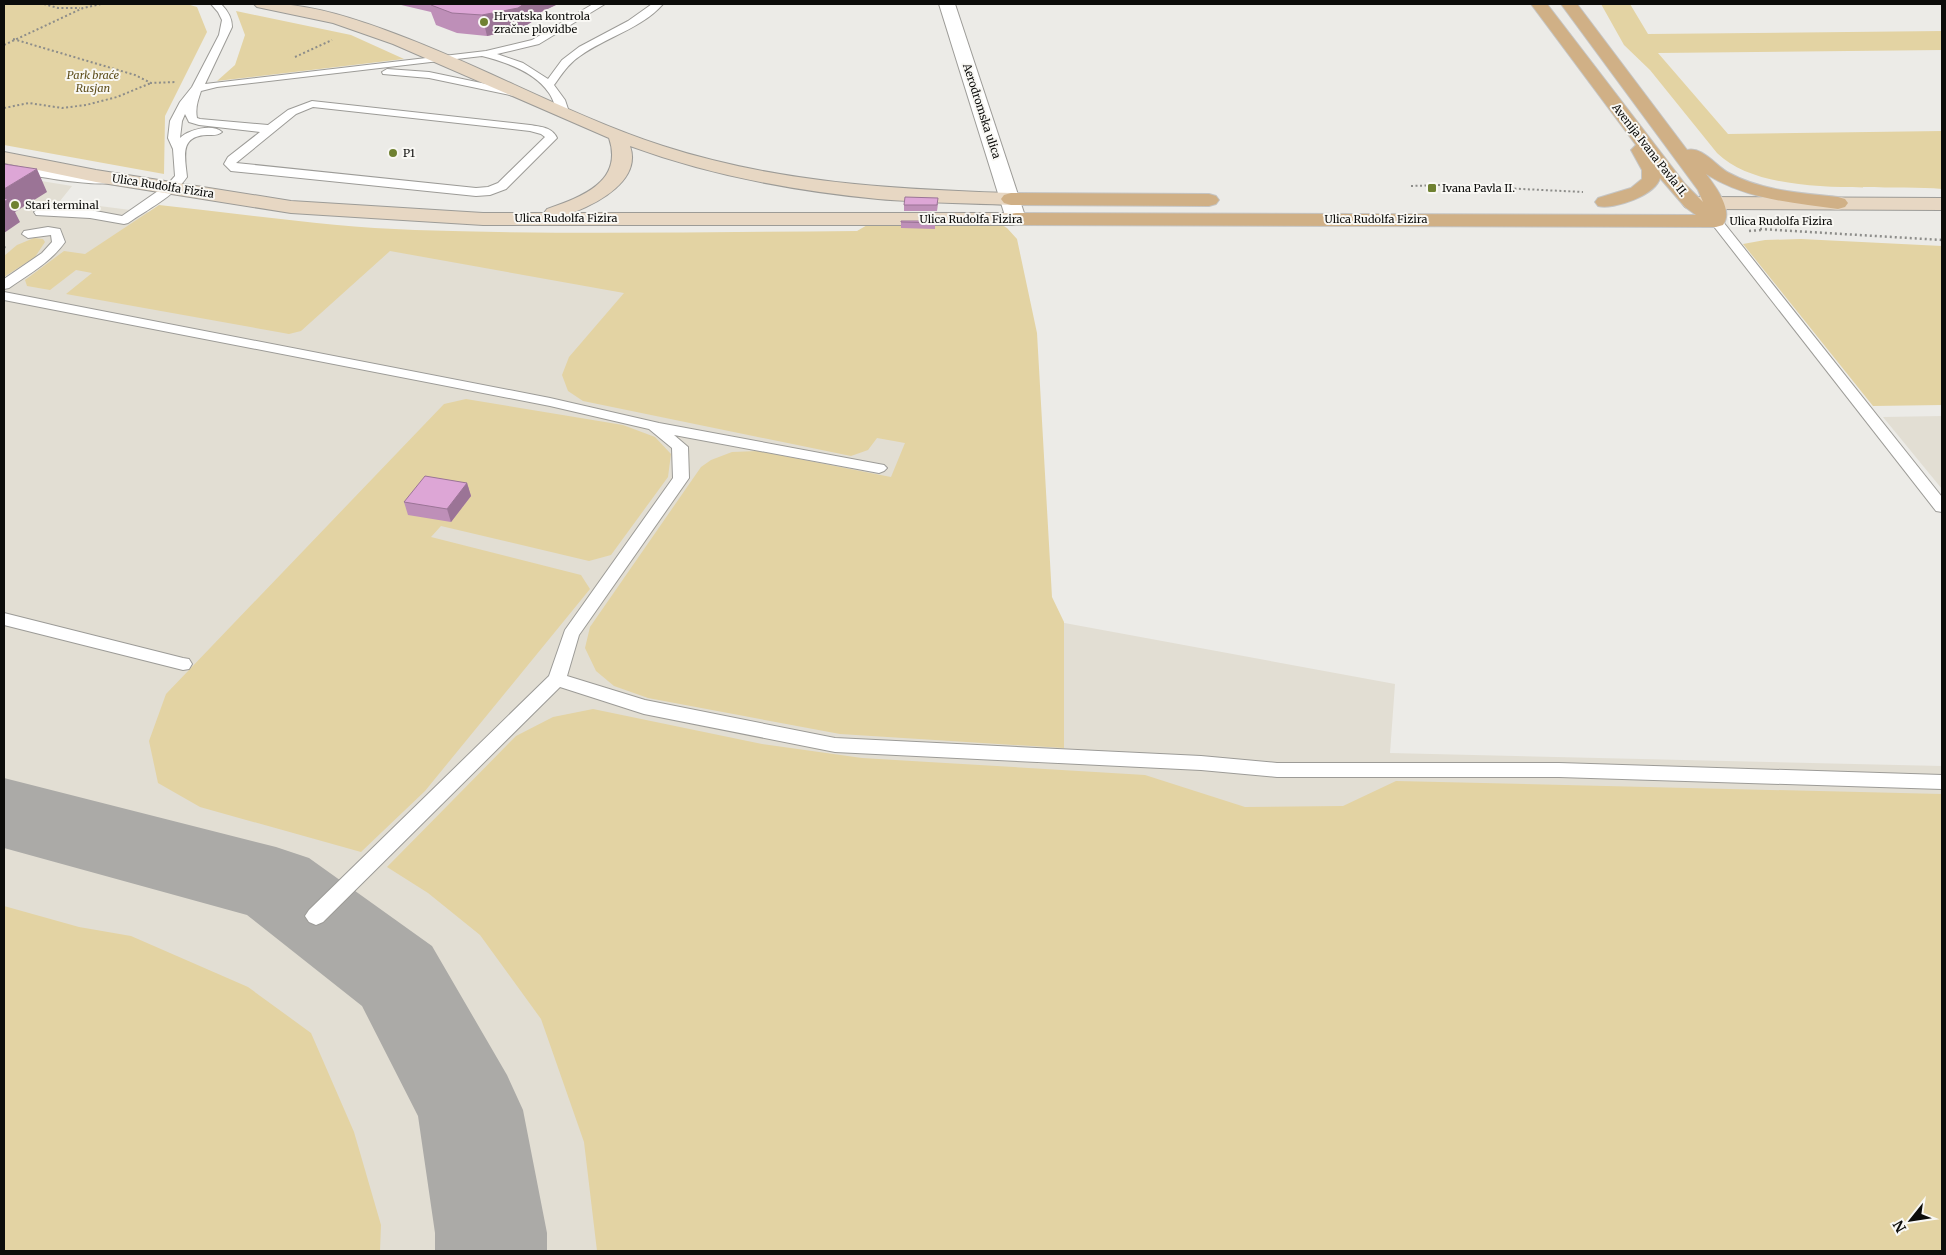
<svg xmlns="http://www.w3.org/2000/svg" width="1946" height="1255" font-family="Merriweather,serif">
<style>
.built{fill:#e2ded3}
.green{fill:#e3d3a3}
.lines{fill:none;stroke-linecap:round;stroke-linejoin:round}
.taxiway{fill:#abaaa7;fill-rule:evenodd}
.lane-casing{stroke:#9c9b97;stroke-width:2}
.street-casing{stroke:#9c9b97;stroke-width:2}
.secondary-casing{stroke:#9c9b97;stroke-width:2}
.primary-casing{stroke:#c5c5c4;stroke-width:2}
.path-far1{stroke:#8d8d8a;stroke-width:2;stroke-dasharray:2 2.5;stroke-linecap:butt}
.path{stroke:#8d8d8a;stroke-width:2.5;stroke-dasharray:2 3;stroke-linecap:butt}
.lane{fill:#fff;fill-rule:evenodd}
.street{fill:#fff;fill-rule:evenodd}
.secondary{fill:#e7d7c3;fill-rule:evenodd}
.primary{fill:#d0b086;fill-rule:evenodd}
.wall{fill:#be8fb8}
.shaded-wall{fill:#9b7496}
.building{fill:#dda6d6;stroke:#9b7496}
.poi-dot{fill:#6f8131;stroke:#f9f8f4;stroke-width:2}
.labels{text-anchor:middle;stroke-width:4;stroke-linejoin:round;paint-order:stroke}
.far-poi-label{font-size:11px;fill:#0c0c0a;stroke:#f9f8f4;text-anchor:start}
.far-park-label{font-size:11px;font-style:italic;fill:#5e4e1b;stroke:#f9f8f4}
.far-street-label{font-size:11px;fill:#0c0c0a;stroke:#f9f8f4}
</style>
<rect width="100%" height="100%" fill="#ecebe7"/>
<g class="built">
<path d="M 4,175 L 72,186 L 60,201 L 162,214 L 484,241 L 995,244 L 1032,617 L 1395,684 L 1390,753 L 1942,766 L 1942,1251 L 4,1251 Z"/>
<path d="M 1942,416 L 1942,489 L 1883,417 Z"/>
</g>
<g class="green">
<path d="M 4,4 L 187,4 L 197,7 L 207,32 L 165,116 L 164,174 L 4,145 Z"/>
<path d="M 1601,4 L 1630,4 L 1648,34 L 1942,31 L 1942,50 L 1658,53 L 1728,134 L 1942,131 L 1942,189 C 1879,184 1764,199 1717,153 L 1650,70 L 1624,45 Z"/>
<path d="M 236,11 L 351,35 L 404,59 L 217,81 L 235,65 L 245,35 Z"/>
<path d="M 159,205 C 244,214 329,227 415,230 C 562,235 710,232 857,231 L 869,224 L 999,223 L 1007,228 L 1017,239 L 1037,333 L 1052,597 L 1064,622 L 1064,748 L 840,734 L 648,698 L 614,686 L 596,671 L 585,648 L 590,627 L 701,467 L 711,460 L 732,452 L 758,451 L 891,477 L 905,443 L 877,438 L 868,450 L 851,456 L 583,401 L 568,391 L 562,375 L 569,357 L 624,293 L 390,251 L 301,331 L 289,334 L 66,294 L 92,273 L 76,270 L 50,290 L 27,286 L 25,280 L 64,251 L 85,254 Z"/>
<path d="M 34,238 L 43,239 L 45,242 L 35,257 L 4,277 L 4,256 L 17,245 Z"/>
<path d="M 1801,239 L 1942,246 L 1942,405 L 1873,406 L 1743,244 L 1765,240 Z"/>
<path d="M 466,399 L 623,425 L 655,437 L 671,454 L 668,477 L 611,555 L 589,561 L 441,526 L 431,537 L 581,575 L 590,589 L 425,791 L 361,852 L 200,807 L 158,783 L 149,741 L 166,694 L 444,404 Z"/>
<path d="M 593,709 L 762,744 L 862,758 L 1145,775 L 1245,807 L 1343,806 L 1396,781 L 1942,794 L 1942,1251 L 597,1251 L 584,1142 L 541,1019 L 480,935 L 428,893 L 387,867 L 516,736 L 553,717 Z"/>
<path d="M 4,906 L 79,927 L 131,936 L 248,987 L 311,1033 L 354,1132 L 381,1225 L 380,1251 L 4,1251 Z"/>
</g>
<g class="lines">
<path class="taxiway" d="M 4,778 L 276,847 L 309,858 L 432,946 L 507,1075 L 523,1110 L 547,1233 L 547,1251 L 435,1251 L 435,1233 L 418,1116 L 362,1006 L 247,915 L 4,848 Z"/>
<defs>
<g id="lane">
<path d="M 211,4 L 221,4 C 228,11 232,18 232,27 L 205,84 L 486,51 L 532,40 L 593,4 L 605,4 L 539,44 L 497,54 L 523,63 L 548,79 L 562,60 L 579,47 L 628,21 L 652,4 L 663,4 C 641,29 606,37 580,56 C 569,63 562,74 554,85 L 565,100 L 569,112 L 563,115 L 559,114 C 555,108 554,100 549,93 C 535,72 506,62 482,56 L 217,87 L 201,91 C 198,100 195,108 197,118 L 200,119 L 268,125 L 288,110 L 312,101 L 530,125 C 541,127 552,127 557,138 L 506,189 L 490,195 L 476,196 L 231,171 L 224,164 L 228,157 L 260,132 L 199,125 L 189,122 L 185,114 L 182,121 L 180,138 C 188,130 212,123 222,132 C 217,136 213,135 207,135 C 179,136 185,157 187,177 C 173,197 148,209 128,223 L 124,224 L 90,218 L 36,215 L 34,212 L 40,208 L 90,210 L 122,216 L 168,184 L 175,176 L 173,149 L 168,138 L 170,121 L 180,102 L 192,87 L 219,35 L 222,20 L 218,12 ZM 313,107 L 530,131 L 541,134 L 545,137 L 498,183 L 488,187 L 476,188 L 236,163 L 296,114 Z"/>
<path d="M 387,69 L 429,72 L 519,91 L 524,94 L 519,97 L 429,78 L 383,74 L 382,72 Z"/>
<path d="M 4,164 L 88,176 L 112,176 L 118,180 C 108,191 22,173 4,171 Z"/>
<path d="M 1716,217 L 1720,218 L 1942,497 L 1942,512 L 1936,511 L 1712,224 L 1710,221 Z"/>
<path d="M 48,227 L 60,229 L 65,242 C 51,262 29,274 9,288 L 4,289 L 4,279 L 42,253 L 52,242 L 51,235 L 28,238 L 22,234 L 24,231 Z"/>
<path d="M 4,292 L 550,398 L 659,423 L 884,465 L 887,468 L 884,471 L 879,473 L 674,435 L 688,447 L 689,478 L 579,635 L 567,676 L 645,700 L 835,738 L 1201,756 L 1277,763 L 1559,763 L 1942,775 L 1942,789 L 1559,777 L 1277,777 L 1201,770 L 835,752 L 644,714 L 560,687 L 323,922 L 316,925 L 309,922 L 305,916 L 309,910 L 549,676 L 565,630 L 673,478 L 672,448 L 649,429 L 550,406 L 4,300 Z"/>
<path d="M 4,613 L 183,658 L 189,659 L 192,664 L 189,669 L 183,670 L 4,625 Z"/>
</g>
<path id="street" d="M 939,4 L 955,4 L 1026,219 L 1023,223 L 1016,225 L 1009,223 L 1006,219 Z"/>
<g id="secondary">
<path d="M 254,4 C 298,1 344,15 385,30 C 480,64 568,115 663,146 C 778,183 892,189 1011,193 L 1018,195 L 1021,199 L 1018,203 L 1011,205 C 967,203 922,203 878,199 C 794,191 709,175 630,146 C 642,180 598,203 572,213 L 1016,213 L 1023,215 L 1026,219 L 1023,223 L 1016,225 L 483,225 L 291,213 L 96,182 L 4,163 L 4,152 L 96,170 L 291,201 L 483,213 L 544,213 L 547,209 C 581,197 624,182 609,138 L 393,44 L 333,23 L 257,7 Z"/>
<path d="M 1692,197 L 1942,198 L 1942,210 L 1692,209 L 1685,207 L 1682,203 L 1685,199 Z"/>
</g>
<g id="primary">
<path d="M 1531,4 L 1547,4 L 1685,184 L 1703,202 L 1698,190 L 1561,4 L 1577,4 L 1687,150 C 1702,146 1716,166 1729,173 C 1762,191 1802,193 1838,197 L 1845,199 L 1848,203 L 1845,207 L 1838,209 C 1793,203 1745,199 1706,174 C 1715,186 1734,210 1723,225 L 1716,227 L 1016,225 L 1009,223 L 1006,219 L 1009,215 L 1016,213 L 1696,215 L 1685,207 L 1660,178 C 1656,195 1614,210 1598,206 L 1595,202 L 1598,198 L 1631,188 L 1642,179 L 1642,170 L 1631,150 L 1636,145 Z"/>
<path d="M 1011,193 L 1209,194 L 1216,196 L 1219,200 L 1216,204 L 1209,206 L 1011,205 L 1004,203 L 1001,199 L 1004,195 Z"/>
</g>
</defs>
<use href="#lane" class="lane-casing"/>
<use href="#street" class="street-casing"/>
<use href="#secondary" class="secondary-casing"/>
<use href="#primary" class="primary-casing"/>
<g class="path-far1">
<path d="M 44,4 L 58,8 L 80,8"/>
<path d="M 13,39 L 135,75 L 151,83 L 176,82"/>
<path d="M 4,45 L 83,8 L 101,4"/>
<path d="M 295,57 L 332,40"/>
<path d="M 4,108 L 29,103 L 62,108 L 86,105 L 117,97 L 151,83"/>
<path d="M 1411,186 L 1441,185 L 1583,192"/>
</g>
<g class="path">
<path d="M 1760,229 L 1942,240"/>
<path d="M 1749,231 L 1761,230"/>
<path d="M 4,248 L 5,246"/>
</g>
<use href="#lane" class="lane"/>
<use href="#street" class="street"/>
<use href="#secondary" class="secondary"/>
<use href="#primary" class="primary"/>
</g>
<g class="wall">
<path d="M 397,4 L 558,4 L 541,12 L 538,18 L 522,28 L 487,36 L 457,33 L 436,25 L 431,12 Z"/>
<path d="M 938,204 L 937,211 L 904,211 L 904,205 Z"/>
<path d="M 901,221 L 935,221 L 935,229 L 901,228 Z"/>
<path d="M 467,483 L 471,496 L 451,522 L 408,515 L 404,502 Z"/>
</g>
<g class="shaded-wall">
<path d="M 524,4 L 558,4 L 541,12 L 538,18 L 522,28 L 487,36 L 482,15 Z"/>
<path d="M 37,169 L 47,192 L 15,212 L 20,222 L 4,233 L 4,189 Z"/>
<path d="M 467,483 L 471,496 L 451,522 L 447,509 Z"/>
</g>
<g class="building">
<path d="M 431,4 L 524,4 L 518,8 L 482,15 L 452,13 L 431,5 Z"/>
<path d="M 4,164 L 37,169 L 4,189 Z"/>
<path d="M 905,197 L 938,198 L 937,205 L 904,205 Z"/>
<path d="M 4,198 L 8,199 L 4,202 Z"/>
<path d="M 901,221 L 935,221 L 935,223 L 901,222 Z"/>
<path d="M 425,476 L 467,483 L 447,509 L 404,502 Z"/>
</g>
<g class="poi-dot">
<circle cx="484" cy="22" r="5"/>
<circle cx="393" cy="153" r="5"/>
<rect x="1427" y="183" width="10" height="10" rx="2.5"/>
<circle cx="15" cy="205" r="5"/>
</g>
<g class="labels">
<g class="far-poi-label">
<text x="494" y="20">Hrvatska kontrola<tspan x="494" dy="13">zračne plovidbe</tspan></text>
<text x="403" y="157">P1</text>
<text x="1442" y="192">Ivana Pavla II.</text>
<text x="25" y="209">Stari terminal</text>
</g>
<g class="far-park-label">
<text x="93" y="79">Park braće<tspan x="93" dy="13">Rusjan</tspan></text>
</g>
<g class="far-street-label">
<text transform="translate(982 111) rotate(72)" y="4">Aerodromska ulica</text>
<text transform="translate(1650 150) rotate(52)" y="4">Avenija Ivana Pavla II.</text>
<text transform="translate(163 186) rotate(9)" y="4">Ulica Rudolfa Fizira</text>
<text x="566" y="222">Ulica Rudolfa Fizira</text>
<text x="971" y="223">Ulica Rudolfa Fizira</text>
<text x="1376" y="223">Ulica Rudolfa Fizira</text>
<text x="1781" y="225">Ulica Rudolfa Fizira</text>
</g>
</g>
<rect width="1946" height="1255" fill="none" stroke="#0c0c0a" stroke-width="10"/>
<g transform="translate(1911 1220) rotate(240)" stroke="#f9f8f4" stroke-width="4" paint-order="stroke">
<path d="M0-4L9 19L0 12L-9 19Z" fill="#0c0c0a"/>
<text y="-8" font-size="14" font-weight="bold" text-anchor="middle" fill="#0c0c0a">N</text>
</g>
</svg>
